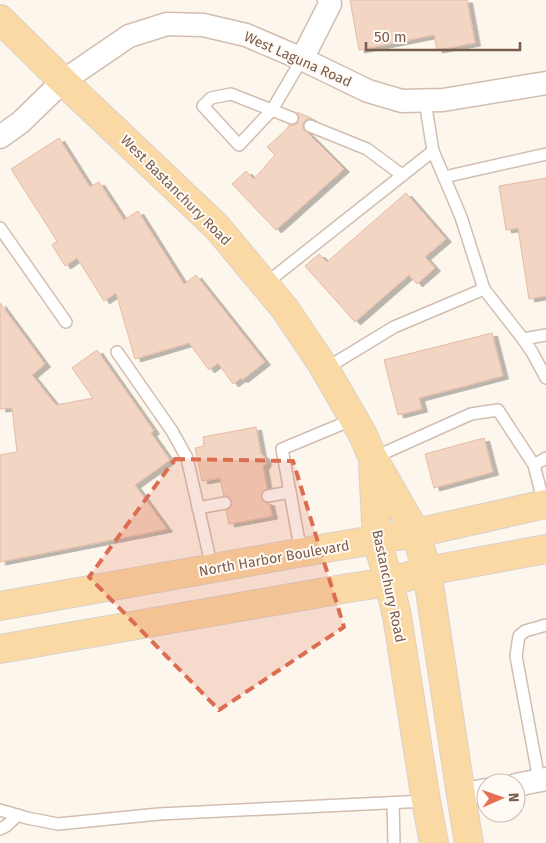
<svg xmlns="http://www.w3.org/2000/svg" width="546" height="843" font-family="'Fira Sans',sans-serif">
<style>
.building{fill:#f3d5c3;stroke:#e6bba3;filter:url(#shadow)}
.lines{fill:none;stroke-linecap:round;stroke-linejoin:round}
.service-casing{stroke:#d1beb0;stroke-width:14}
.minor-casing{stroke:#d1beb0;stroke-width:25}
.primary-casing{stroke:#dad1cd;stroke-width:30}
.service{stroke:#fff;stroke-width:11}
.minor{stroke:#fff;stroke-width:22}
.primary{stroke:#fbd9a5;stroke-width:28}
.marked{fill:#dc6d51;fill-opacity:0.2;stroke:#dc6d51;stroke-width:4;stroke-dasharray:10 6;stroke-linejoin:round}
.labels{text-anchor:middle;stroke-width:4;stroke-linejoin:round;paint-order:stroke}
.street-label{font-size:14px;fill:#7a5c4d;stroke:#fffaf3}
</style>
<defs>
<filter id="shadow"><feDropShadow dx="5.5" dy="3" stdDeviation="0" flood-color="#0004"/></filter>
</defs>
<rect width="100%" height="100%" fill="#fdf6ec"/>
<g class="building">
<path d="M 350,0 L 467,0 L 475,43 L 437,50 L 434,35 L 359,50 Z"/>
<path d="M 297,112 L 311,118 L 306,120 L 303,123 L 303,127 L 304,130 L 309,134 L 344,169 L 276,230 L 232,184 L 246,171 L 254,179 L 275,155 L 267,147 L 287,129 L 289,125 L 294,125 L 297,124 L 299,117 Z"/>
<path d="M 59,138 L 90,187 L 99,182 L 124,220 L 138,211 L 184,284 L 196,275 L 265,362 L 242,380 L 241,378 L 233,384 L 218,363 L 209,370 L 189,343 L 135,359 L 116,293 L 104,301 L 77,258 L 65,266 L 52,245 L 57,241 L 11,169 Z"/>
<path d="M 546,178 L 546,296 L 529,299 L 518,228 L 506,230 L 499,186 Z"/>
<path d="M 406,193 L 446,239 L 425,257 L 435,268 L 417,284 L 409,275 L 355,322 L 305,266 L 319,254 L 327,262 Z"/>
<path d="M 0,303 L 45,364 L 32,375 L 56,405 L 93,398 L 72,368 L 97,350 L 154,431 L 151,433 L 170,460 L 135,485 L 167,529 L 0,562 L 0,455 L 17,452 L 12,408 L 0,409 Z"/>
<path d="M 492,333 L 503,376 L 419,398 L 422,409 L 398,415 L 384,360 Z"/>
<path d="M 256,427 L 261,454 L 264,456 L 266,463 L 263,467 L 267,489 L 263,491 L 261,497 L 263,501 L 269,503 L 272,516 L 229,524 L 226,510 L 232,506 L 232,501 L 228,496 L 224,496 L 220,478 L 202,481 L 195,448 L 204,446 L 203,437 Z"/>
<path d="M 484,438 L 493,472 L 434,488 L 425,454 Z"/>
</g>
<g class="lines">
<defs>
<g id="service">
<path d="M 425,101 L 433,151 L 461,217 L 484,289"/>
<path d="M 292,118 L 231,94 L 211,98 L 203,106 L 239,145 L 272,110 L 302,59"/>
<path d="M 310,126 L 367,149 L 402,175"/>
<path d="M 444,177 L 546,154"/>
<path d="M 0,228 L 66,322"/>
<path d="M 265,284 L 433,151"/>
<path d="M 523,339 L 546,335"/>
<path d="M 117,352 L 172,431 L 187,458 L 212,568"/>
<path d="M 325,369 L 394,327 L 484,289 L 523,339 L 532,352 L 546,378"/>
<path d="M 373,458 L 471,414 L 498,410 L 534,465 L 544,504"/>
<path d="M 534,465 L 546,458"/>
<path d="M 290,492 L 301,553"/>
<path d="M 268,496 L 290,492 L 282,449 L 354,419"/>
<path d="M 198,508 L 225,503"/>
<path d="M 539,780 L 516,656 L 519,636 L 525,631 L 546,625"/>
<path d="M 393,803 L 394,843"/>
<path d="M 0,810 L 27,818 L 58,824 L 159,814 L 426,801"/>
<path d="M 0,829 L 6,826 L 18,815"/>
</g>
<g id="minor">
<path d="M 302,59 L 330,4 L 329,0"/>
<path d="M 0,137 L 21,122 L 63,81 L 129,36 L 167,24 L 203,25 L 246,35 L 302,59 L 368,91 L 402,101 L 443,100 L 546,83"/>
<path d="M 516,785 L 546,779"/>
<path d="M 461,795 L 486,790"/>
</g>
<g id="primary">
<path d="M 0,19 L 63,81 L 217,227 L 285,309 L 322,364 L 362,433 L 373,458 L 416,533 L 427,571 L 461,795 L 469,843"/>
<path d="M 373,464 L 377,540 L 389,582 L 397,616 L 426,801 L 434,843"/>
<path d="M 0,606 L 332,547 L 416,533 L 546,504"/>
<path d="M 0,649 L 348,588 L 389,582 L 427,571 L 546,549"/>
</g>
</defs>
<use href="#service" class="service-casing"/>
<use href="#minor" class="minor-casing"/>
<use href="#primary" class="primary-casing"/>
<use href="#service" class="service"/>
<use href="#minor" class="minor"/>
<use href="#primary" class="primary"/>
</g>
<path class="marked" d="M 175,459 L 293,461 L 344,627 L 219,710 L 89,577 Z"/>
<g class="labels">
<g class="street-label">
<text transform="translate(298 59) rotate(24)" y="5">West Laguna Road</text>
<text transform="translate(176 190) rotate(45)" y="5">West Bastanchury Road</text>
<text transform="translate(274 558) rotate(-10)" y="5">North Harbor Boulevard</text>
<text transform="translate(389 586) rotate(78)" y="5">Bastanchury Road</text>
</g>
</g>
<g transform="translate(501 798) rotate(88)"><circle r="24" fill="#fffaf3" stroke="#cabbb1"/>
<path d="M0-4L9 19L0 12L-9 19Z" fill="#e76f51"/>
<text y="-8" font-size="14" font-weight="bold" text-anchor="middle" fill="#7a5c4d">N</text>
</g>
<path d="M366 42v8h154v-8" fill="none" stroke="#7a5c4d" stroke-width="2.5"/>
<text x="374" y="42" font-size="15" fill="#7a5c4d" stroke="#fffaf3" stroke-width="4" paint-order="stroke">50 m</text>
</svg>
